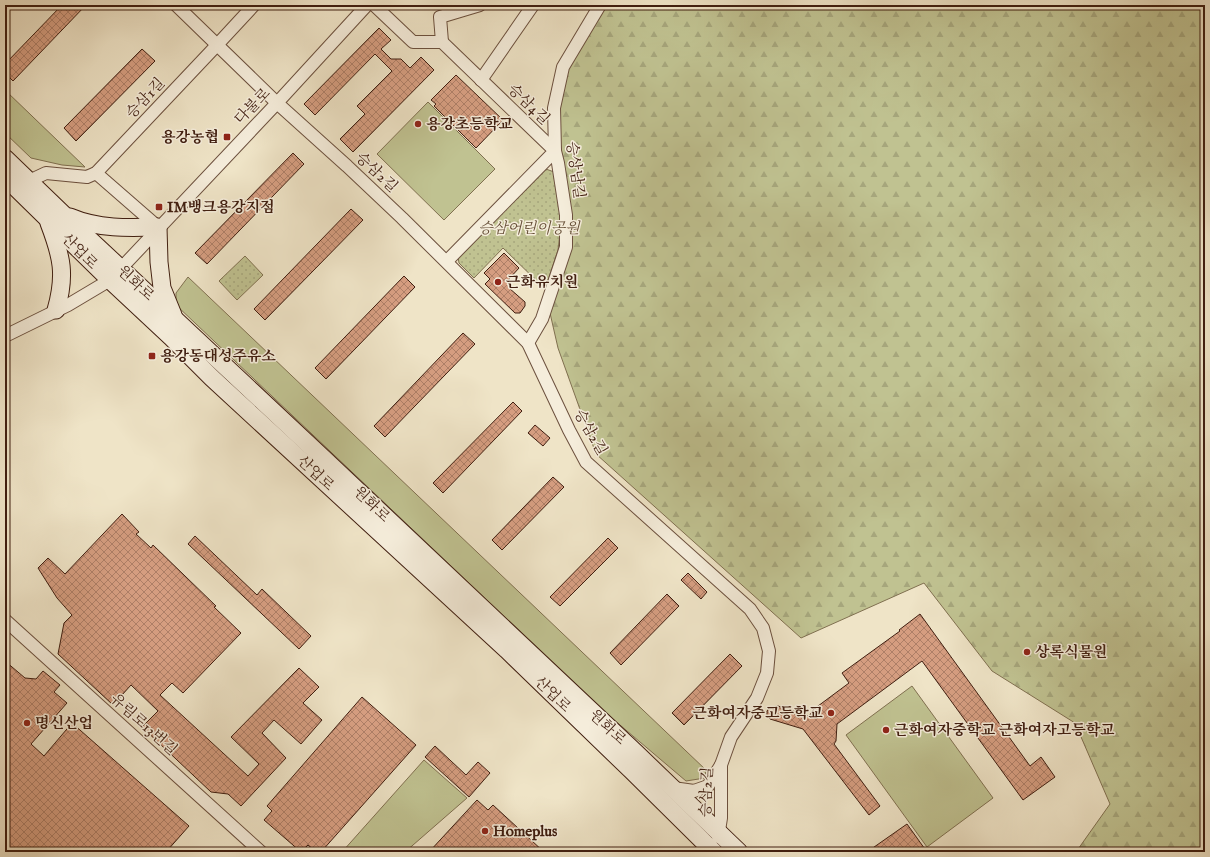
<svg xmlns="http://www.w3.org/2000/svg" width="1210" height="857" font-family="'IM FELL English','Noto Serif KR',serif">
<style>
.green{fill:#c0c291;stroke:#807050}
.forest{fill:url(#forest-firs);stroke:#807050}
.park{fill:url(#park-dots);stroke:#807050}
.building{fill:url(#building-cross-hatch);stroke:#401e10}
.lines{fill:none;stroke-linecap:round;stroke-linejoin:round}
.street-casing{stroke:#6c503e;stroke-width:14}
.secondary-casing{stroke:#401e10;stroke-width:19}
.street{stroke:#f5eddb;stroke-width:12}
.secondary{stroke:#f5eddb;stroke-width:17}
.poi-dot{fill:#8f2418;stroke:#f5eddb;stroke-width:1.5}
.labels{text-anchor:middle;stroke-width:3;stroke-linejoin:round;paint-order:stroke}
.street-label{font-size:15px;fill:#401e10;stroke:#f5eddb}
.poi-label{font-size:15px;font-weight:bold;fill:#401e10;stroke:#f5eddb;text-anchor:start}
.park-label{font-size:15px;font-style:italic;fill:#664f37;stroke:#f5eddb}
</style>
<defs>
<pattern id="forest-firs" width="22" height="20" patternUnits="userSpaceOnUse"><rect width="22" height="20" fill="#c0c291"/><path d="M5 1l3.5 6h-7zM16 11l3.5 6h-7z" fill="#a6a67c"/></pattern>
<pattern id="park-dots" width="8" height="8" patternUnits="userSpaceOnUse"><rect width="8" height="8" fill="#c0c291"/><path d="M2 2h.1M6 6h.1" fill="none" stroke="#a6a67c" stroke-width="1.8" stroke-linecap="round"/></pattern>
<pattern id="building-cross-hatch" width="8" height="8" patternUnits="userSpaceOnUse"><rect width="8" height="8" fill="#d59d80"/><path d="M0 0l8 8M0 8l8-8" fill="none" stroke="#ae7f67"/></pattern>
</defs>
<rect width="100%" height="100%" fill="#efe4c7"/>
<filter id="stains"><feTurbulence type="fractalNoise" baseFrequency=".005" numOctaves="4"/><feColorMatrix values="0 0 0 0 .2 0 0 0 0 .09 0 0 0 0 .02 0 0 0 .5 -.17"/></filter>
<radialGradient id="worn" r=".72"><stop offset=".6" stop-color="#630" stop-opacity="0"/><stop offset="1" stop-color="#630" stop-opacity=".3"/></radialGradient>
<g class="green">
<path d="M 5,90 L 6,91 L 85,167 L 62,165 L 31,158 L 5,133 Z"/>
<path d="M 428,102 L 495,169 L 444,220 L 377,154 Z"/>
<path d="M 188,277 L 706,770 L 705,778 L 686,781 L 607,714 L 176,305 L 176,293 Z"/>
<path d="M 912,686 L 993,798 L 927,847 L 846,735 Z"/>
<path d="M 424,760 L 467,798 L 405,852 L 342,852 Z"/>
</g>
<path class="forest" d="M 606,5 L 1205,5 L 1205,852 L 1076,852 L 1110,804 L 1075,723 L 992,671 L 924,583 L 801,638 L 596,454 L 558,348 L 550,313 L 571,245 L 556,108 L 564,75 Z"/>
<g class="park">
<path d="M 543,168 L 557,173 L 562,216 L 558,250 L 545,289 L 503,248 L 474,278 L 459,263 L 458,257 Z"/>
<path d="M 245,256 L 263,275 L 237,300 L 219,281 Z"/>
</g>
<g class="building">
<path d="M 62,5 L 86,5 L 13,81 L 5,73 L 5,64 Z"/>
<path d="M 379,28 L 391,40 L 381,49 L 391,59 L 401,59 L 410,68 L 421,57 L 434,70 L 353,152 L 340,139 L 365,114 L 357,106 L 392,71 L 375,54 L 315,115 L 304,104 Z"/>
<path d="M 142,49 L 155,61 L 76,141 L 64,128 Z"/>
<path d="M 456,75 L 503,120 L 476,148 L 434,106 L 436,104 L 431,100 Z"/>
<path d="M 293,153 L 304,164 L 207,264 L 195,253 Z"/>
<path d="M 351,209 L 363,220 L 265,320 L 254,309 Z"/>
<path d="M 504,253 L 519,268 L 509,279 L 509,288 L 525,302 L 525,306 L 520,313 L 515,313 L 485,284 L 490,279 L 484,273 Z"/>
<path d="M 404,276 L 415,287 L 326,379 L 315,368 Z"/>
<path d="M 463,333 L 475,344 L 385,437 L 374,426 Z"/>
<path d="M 513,402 L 522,411 L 443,493 L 433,483 Z"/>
<path d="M 535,425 L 550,438 L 543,446 L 528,433 Z"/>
<path d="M 553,477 L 564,487 L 502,550 L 492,540 Z"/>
<path d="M 122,514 L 139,532 L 136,534 L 151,548 L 153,545 L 216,606 L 214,607 L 241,633 L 183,693 L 172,683 L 160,695 L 248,776 L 259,764 L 231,737 L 299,668 L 319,687 L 303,703 L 322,720 L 301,744 L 274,720 L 262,733 L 286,758 L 241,806 L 228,794 L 211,792 L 142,727 L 158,711 L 131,685 L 113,705 L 58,654 L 64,623 L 72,615 L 57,598 L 38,568 L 48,558 L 65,574 Z"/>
<path d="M 195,536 L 257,595 L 262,589 L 311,636 L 299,649 L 188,544 Z"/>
<path d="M 608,538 L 618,548 L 560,606 L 550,597 Z"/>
<path d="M 688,573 L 707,592 L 701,599 L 681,580 Z"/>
<path d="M 667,594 L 679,606 L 621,665 L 610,653 Z"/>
<path d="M 920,614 L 1030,766 L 1041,757 L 1055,777 L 1023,800 L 922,661 L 837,724 L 836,741 L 834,744 L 880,806 L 869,815 L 803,729 L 770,719 L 767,716 L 767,711 L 770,707 L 778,706 L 809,716 L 814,709 L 849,683 L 842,673 L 900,631 L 899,630 Z"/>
<path d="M 730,654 L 742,666 L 684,725 L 672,713 Z"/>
<path d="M 5,661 L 25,678 L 36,679 L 43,671 L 60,685 L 54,692 L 67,703 L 31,744 L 44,756 L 72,723 L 189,826 L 166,852 L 5,852 Z"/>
<path d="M 362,697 L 416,745 L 321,852 L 316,852 L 308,845 L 301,852 L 264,820 L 272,811 L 267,806 Z"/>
<path d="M 435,746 L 466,775 L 478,762 L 490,773 L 469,797 L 425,757 Z"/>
<path d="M 477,800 L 488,810 L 493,805 L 544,852 L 429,852 Z"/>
<path d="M 907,824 L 927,852 L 867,852 Z"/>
</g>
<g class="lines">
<defs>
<g id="street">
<path d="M 176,5 L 277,103 L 347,166 L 402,218 L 528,343 L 569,430 L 586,462 L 750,609 L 763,628 L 769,651 L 767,673 L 757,698 L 731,737 L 721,765 L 721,818 L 718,837"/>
<path d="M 374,5 L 413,42 L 442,42 L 555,151 L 447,261"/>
<path d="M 442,42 L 440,17 L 480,5"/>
<path d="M 481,80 L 533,5"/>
<path d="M 96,173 L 158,227"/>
<path d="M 29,181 L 46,173 L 87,177 L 96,173 L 217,45 L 254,5"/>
<path d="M 5,336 L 68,305 L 110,280 L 277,103 L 367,5"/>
<path d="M 528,343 L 542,319 L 566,247 L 566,215 L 558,163 L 555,151 L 554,108 L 563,67 L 600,5"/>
<path d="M 5,620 L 261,852"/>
<path d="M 673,788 L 694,791 L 708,786 L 721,765"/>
</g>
<g id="secondary">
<path d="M 5,158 L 87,237 L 323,458 L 636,753 L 739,852"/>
<path d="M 5,177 L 110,280 L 171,337 L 212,378 L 507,650 L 632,771 L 714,852"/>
<path d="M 70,217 C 98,229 128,228 158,227 L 159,262 L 162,288 L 173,315"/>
<path d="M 49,223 C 62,257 66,275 56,310"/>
</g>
</defs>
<use href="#street" class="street-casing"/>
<use href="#secondary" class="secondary-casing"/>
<use href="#street" class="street"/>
<use href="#secondary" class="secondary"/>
</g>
<g class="poi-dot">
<circle cx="418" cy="124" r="4"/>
<rect x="223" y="133" width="8" height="8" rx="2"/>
<rect x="155" y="203" width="8" height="8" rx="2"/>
<circle cx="498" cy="282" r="4"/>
<rect x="148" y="352" width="8" height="8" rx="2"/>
<circle cx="1027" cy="652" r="4"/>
<circle cx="831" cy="713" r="4"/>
<circle cx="27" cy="723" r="4"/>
<circle cx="886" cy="730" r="4"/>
<circle cx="485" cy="831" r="4"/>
</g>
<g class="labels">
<g class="street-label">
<text transform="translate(145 98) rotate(-47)" y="5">승삼1길</text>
<text transform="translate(529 104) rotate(44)" y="5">승삼4길</text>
<text transform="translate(252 106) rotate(-46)" y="5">다불로</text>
<text transform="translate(576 170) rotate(82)" y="5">승상남길</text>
<text transform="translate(377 172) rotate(43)" y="5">승삼2길</text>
<text transform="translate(80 251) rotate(45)" y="5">산업로</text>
<text transform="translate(136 283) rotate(43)" y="5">원화로</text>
<text transform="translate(591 432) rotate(60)" y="5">승삼2길</text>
<text transform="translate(316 473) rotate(43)" y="5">산업로</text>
<text transform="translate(372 504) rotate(44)" y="5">원화로</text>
<text transform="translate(553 694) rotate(44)" y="5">산업로</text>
<text transform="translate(144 724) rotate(42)" y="5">유림로13번길</text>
<text transform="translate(608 727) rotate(43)" y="5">원화로</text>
<text transform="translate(706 792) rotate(-87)" y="5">승삼2길</text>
</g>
<g class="poi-label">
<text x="426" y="129">용강초등학교</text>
<text x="219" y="142" text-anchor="end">용강농협</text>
<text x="167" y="212">IM뱅크용강지점</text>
<text x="506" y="287">근화유치원</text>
<text x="160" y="361">용강동대성주유소</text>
<text x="1035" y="657">상록식물원</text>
<text x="823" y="718" text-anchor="end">근화여자중고등학교</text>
<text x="35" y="728">명신산업</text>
<text x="894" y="735">근화여자중학교 근화여자고등학교</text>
<text x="493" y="836">Homeplus</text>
</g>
<g class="park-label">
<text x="529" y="233">승삼어린이공원</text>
</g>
</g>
<rect width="1210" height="857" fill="none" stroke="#efe4c7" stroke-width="20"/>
<rect x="6" y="6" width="1198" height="845" fill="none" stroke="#401e10" stroke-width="2"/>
<rect x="10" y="10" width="1190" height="837" fill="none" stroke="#401e10"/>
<rect width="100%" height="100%" filter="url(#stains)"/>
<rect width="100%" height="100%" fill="url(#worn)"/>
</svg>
